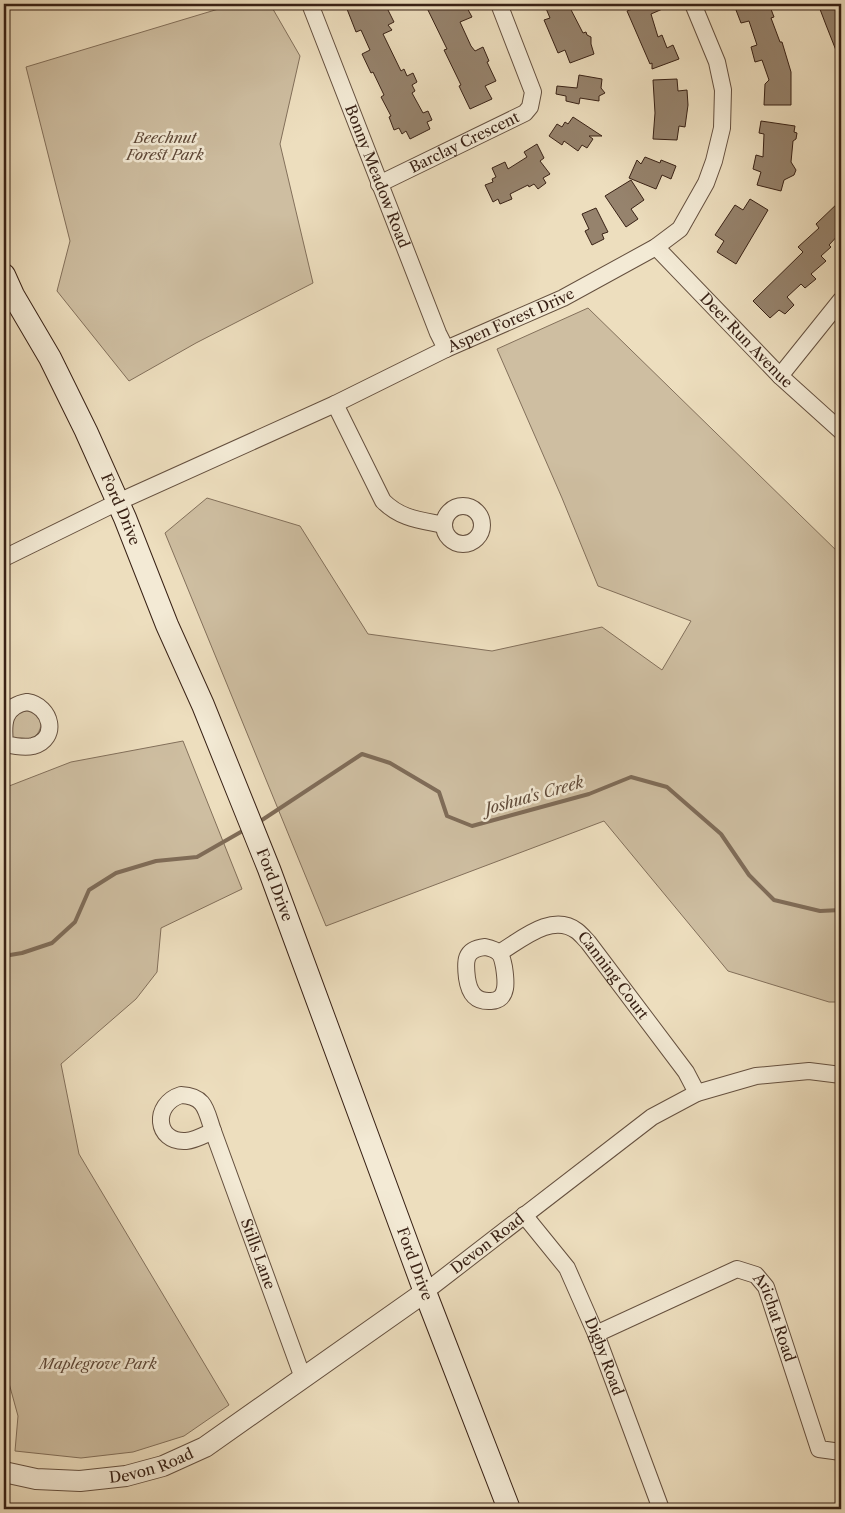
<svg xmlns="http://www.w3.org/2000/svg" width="845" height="1513" font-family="'Libre Caslon Text',serif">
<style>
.green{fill:#cebea1;stroke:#83705b}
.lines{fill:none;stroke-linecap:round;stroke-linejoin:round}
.stream{stroke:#7f6c58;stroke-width:4}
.building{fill:#96836d;stroke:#382115}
.minor-casing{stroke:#65503f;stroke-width:18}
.tertiary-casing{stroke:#65503f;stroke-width:22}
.secondary-casing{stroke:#382115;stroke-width:24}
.minor{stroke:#f3ead5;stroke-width:16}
.tertiary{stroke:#f3ead5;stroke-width:20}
.secondary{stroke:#f3ead5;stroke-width:22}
.labels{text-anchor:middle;stroke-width:5;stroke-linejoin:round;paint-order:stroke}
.park-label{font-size:15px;font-style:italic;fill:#5e4838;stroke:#f3ead5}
.street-label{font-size:15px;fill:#382115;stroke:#f3ead5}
.water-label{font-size:16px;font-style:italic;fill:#624d3c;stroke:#f3ead5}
</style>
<rect width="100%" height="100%" fill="#eddebe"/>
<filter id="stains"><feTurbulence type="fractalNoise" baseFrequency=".004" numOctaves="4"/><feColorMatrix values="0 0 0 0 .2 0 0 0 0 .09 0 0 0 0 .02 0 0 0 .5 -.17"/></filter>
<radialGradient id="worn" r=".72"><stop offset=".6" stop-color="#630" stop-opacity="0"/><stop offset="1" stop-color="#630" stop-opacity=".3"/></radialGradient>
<g class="green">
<path d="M 235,4 L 270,4 L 300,56 L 280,144 L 313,283 L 196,343 L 129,381 L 57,291 L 70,241 L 26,67 Z"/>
<path d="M 588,308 L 841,555 L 841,1002 L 829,1002 L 728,971 L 604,821 L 326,926 L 165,533 L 207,498 L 300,526 L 368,634 L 492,651 L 602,627 L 662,670 L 691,621 L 598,586 L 562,498 L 497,349 Z"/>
<path d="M 23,711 C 42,709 47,726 33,739 L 13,739 C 10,728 12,716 23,711 Z"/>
<path d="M 183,741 L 242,889 L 161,928 L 157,972 L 136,999 L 61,1064 L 79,1154 L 229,1405 L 184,1436 L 133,1452 L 81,1458 L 15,1451 L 18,1416 L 4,1365 L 4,788 L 71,762 Z"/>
</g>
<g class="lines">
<g class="stream">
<path d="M 259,822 L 362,754 L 390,763 L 439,792 L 447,816 L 472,826 L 589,794 L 631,777 L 667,787 L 721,834 L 749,875 L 774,900 L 820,911 L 841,910"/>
<path d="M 4,956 L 22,953 L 52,943 L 75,922 L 89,890 L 116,873 L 156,861 L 197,857 L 246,829"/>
</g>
</g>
<g class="building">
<path d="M 345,4 L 385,4 L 394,22 L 388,25 L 392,30 L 383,34 L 401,71 L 404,69 L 407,76 L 413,73 L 417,82 L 412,85 L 415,91 L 412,93 L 423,113 L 428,111 L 432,120 L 427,122 L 430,129 L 410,139 L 406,131 L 402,134 L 399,128 L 394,130 L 389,117 L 391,116 L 381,97 L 384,95 L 373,72 L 371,73 L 362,54 L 370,50 L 361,30 L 356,32 Z"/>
<path d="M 425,4 L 465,4 L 472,17 L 460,22 L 471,46 L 475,51 L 483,47 L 489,61 L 487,62 L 496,81 L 485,86 L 492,99 L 470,109 L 459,86 L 461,85 L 444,50 L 447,49 Z"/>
<path d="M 551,4 L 568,4 L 583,33 L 586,32 L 587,35 L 591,37 L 591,44 L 594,54 L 570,63 L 565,50 L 558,53 L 544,20 L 550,18 L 545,6 Z"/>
<path d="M 646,4 L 674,4 L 651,14 L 658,37 L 662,35 L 667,48 L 673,45 L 679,59 L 652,69 L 652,63 L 650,64 L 627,11 Z"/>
<path d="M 750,4 L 769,4 L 774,17 L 771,18 L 780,42 L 782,42 L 791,72 L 791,105 L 764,105 L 765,84 L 769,80 L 762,60 L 755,62 L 751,47 L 757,45 L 749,21 L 741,23 L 736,10 Z"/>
<path d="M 818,4 L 841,4 L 841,63 L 826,25 Z"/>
<path d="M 579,75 L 602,79 L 601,88 L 605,93 L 599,96 L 599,101 L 580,98 L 579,104 L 566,101 L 566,96 L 556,94 L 557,86 L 577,88 Z"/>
<path d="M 677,79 L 678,91 L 687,90 L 688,105 L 685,127 L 679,126 L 677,140 L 653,139 L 655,113 L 653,80 Z"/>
<path d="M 573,117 L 602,136 L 589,136 L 593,139 L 587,148 L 582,145 L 578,151 L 564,141 L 562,145 L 549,136 L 557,124 L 562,127 L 565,122 L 568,124 Z"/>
<path d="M 761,121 L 795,126 L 794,132 L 797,133 L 796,139 L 793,141 L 791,162 L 796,170 L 794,175 L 784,180 L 781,191 L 757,185 L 761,172 L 753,169 L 756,155 L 763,157 L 764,134 L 759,133 Z"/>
<path d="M 537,144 L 544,158 L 540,161 L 550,174 L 543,178 L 546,183 L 538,189 L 534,184 L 529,187 L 528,185 L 510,194 L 512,199 L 500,204 L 498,199 L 493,202 L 485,185 L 493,182 L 492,179 L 496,177 L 492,168 L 505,162 L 508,169 L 527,157 L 524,152 Z"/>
<path d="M 645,157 L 660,163 L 661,160 L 676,166 L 671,179 L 662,175 L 656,189 L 629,178 L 637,160 L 641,164 Z"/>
<path d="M 631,180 L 644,200 L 631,209 L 638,219 L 626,227 L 605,196 Z"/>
<path d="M 750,199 L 768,210 L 736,264 L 717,252 L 724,241 L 715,235 L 735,205 L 743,210 Z"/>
<path d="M 841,200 L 841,232 L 829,245 L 831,247 L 821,256 L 826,261 L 811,274 L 816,279 L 805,288 L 801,284 L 787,297 L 794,305 L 785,314 L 779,310 L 770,318 L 753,301 L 803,252 L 798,247 L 819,228 L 816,224 Z"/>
<path d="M 596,208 L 608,232 L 602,234 L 604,239 L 592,245 L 585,231 L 589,229 L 582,214 Z"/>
</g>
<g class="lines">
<defs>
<g id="minor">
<path id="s1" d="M 310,4 L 438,333 L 446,349"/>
<path id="s2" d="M 379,184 L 525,113 L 530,107 L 533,92 L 499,4"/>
<path id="s3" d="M 656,247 L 780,376 L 841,431"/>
<path d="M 780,376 L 841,300"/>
<path d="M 335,404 L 383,501 C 401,519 420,520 444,525"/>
<circle cx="463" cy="525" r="19"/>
<path id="s4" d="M 4,558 L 118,502 L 335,404 L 446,349 L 563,298 L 656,247 L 680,229 L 706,183 L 714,161 L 722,128 L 723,90 L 717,62 L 693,4"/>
<path d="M 27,702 C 52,706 59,739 33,746 C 24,748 14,746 5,744 C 3,724 3,706 27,702 Z"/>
<path d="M 485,947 C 490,948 495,949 499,953 C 502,956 503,962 504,967 C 506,980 509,1000 491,1001 C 475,1002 469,992 467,978 C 465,962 464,949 485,947 Z"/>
<path id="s5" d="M 499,953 C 521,940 552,912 577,931 C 581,934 585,939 588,942 L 686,1072 L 697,1093"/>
<path d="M 181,1095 C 206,1096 206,1111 213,1131 C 204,1135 196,1140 186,1141 C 155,1143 152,1104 181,1095 Z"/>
<path id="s6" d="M 213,1131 L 303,1378"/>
<path id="s7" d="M 524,1215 L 567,1268 L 596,1334 L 661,1509"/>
<path id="s8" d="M 425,1292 L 652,1117 L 697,1093 L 756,1076 L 809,1071 L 841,1075"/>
<path id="s9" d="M 596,1334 L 737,1269 L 756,1275 L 766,1287 L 819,1449 L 841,1452"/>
</g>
<g id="tertiary">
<path id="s10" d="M 4,1472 L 36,1479 L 80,1481 L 126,1476 L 163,1466 L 205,1447 L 425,1292"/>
</g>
<g id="secondary">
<path id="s11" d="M 4,275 L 13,295 L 50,358 L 86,431 L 125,518 L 167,625 L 203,705 L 269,869 L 425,1292 L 509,1509"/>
</g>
</defs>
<use href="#minor" class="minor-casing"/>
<use href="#tertiary" class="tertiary-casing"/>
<use href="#secondary" class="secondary-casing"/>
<use href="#minor" class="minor"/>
<use href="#tertiary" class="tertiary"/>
<use href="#secondary" class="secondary"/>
</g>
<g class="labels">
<g class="park-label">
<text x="165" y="143">Beechnut<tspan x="165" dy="17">Forest Park</tspan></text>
<text x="98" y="1369">Maplegrove Park</text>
</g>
<g class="street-label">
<text dy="5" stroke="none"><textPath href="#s2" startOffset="95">Barclay Crescent</textPath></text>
<text dy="5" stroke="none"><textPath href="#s1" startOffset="185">Bonny Meadow Road</textPath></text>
<text dy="5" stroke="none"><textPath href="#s4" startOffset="560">Aspen Forest Drive</textPath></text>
<text dy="5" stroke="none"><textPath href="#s3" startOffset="130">Deer Run Avenue</textPath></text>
<text dy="5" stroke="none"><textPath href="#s11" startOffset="262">Ford Drive</textPath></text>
<text dy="5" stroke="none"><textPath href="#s11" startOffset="668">Ford Drive</textPath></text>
<text dy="5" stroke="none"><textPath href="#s5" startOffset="144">Canning Court</textPath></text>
<text dy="5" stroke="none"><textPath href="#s8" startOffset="79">Devon Road</textPath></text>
<text dy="5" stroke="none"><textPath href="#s6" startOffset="131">Stills Lane</textPath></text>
<text dy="5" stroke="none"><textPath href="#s11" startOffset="1072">Ford Drive</textPath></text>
<text dy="5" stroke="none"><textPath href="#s9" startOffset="222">Arichat Road</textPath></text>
<text dy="5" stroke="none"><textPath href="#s7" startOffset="164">Digby Road</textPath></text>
<text dy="5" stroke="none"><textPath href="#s10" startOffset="150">Devon Road</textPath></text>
</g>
<g class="water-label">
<text transform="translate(534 795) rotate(-16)" y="6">Joshua's Creek</text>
</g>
</g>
<rect width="845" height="1513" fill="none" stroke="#eddebe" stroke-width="20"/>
<rect x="5" y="5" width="835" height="1503" fill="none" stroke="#382115" stroke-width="2.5"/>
<rect x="10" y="10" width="825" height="1493" fill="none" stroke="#382115"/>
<rect width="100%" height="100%" filter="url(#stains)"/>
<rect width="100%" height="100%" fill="url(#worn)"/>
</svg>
